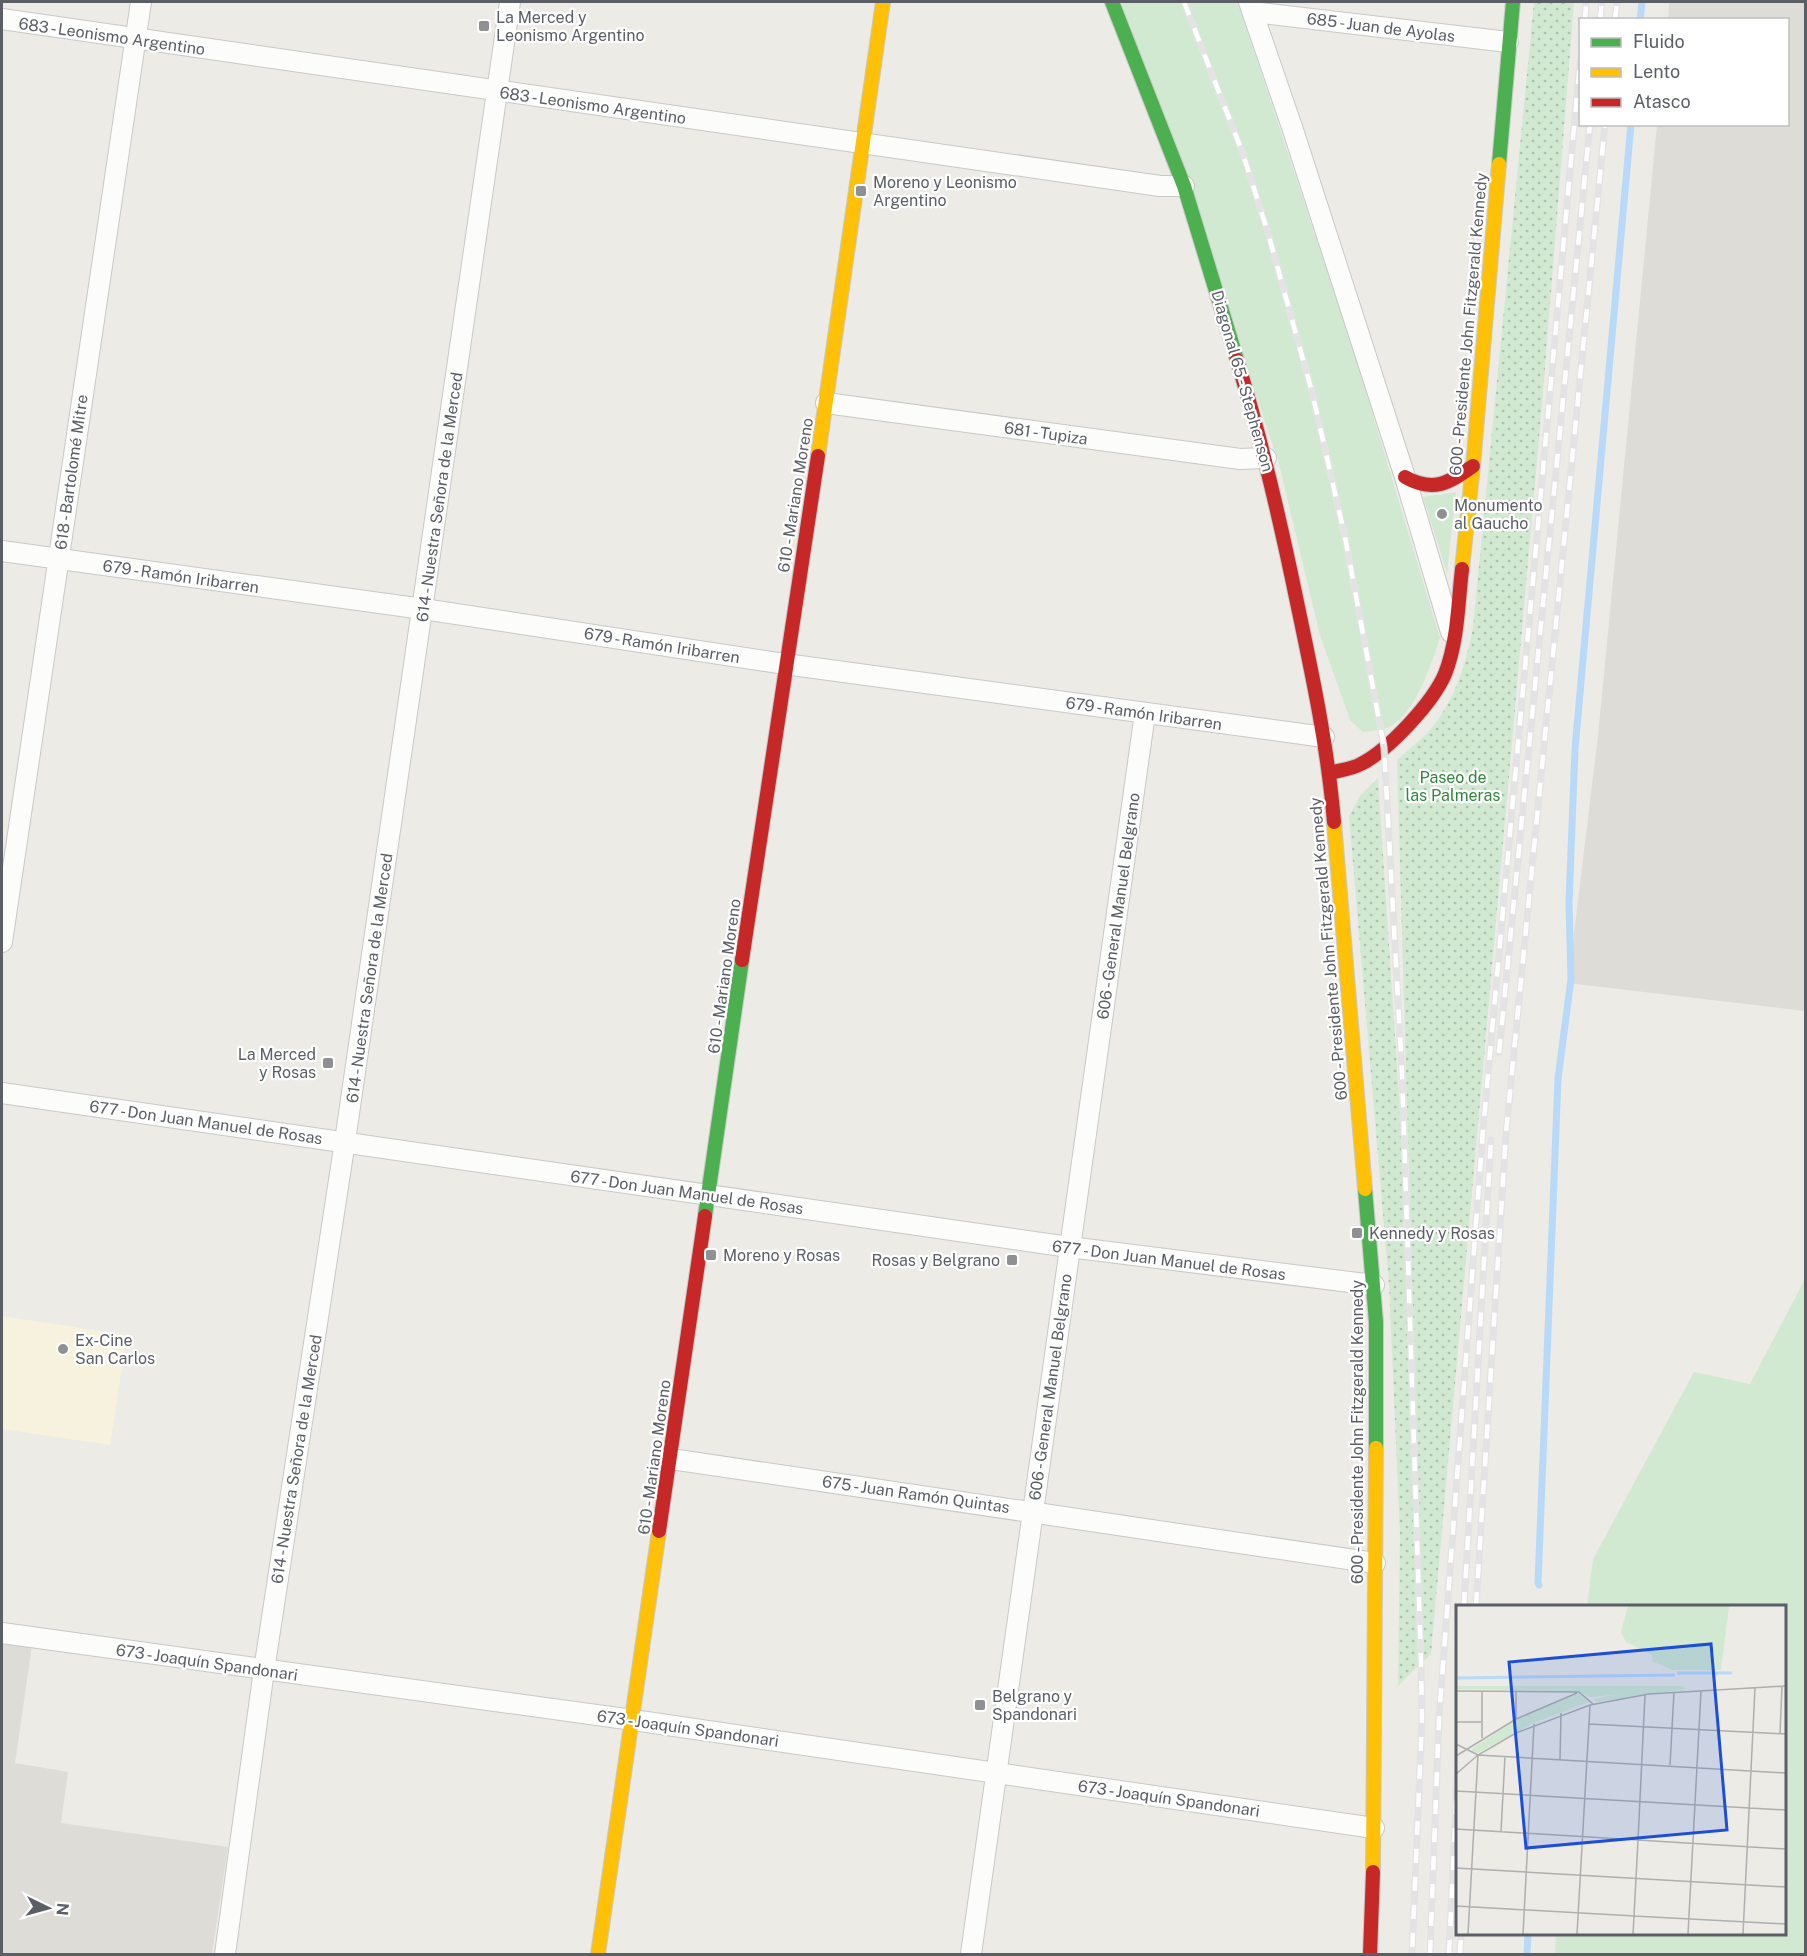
<svg xmlns="http://www.w3.org/2000/svg" width="1807" height="1956" font-family="'Public Sans',sans-serif">
<style>
.commercial{fill:#f6f2de}
.industrial{fill:#dddcd7}
.grass{fill:#d2e9d1}
.park{fill:url(#park-dots)}
.lines{fill:none;stroke-linecap:round;stroke-linejoin:round}
.stream{stroke:#b8d9f8;stroke-width:7}
.street-casing{stroke:#c8c8c7;stroke-width:22}
.fast-casing{stroke:#c8c9c8;stroke-width:16}
.slow-casing{stroke:#c8c9c8;stroke-width:16}
.jam-casing{stroke:#c8c9c8;stroke-width:16}
.street{stroke:#fcfcfb;stroke-width:20}
.fast{stroke:#4caf50;stroke-width:14}
.slow{stroke:#ffc107;stroke-width:14}
.jam{stroke:#c62828;stroke-width:14}
.rail-casing{stroke:#e4e3e3;stroke-width:7}
.rail{stroke:#fff;stroke-width:4.5;stroke-dasharray:14;stroke-linecap:butt}
.poi-dot{fill:#8e9092;stroke:#fff;stroke-width:2}
.labels{text-anchor:middle;stroke-width:4.5;stroke-linejoin:round;paint-order:stroke}
.poi-label{font-size:16px;fill:#5b5f65;stroke:#fff;text-anchor:start}
.street-label{font-size:16px;fill:#5b5f65;stroke:#fff}
.park-label{font-size:16px;fill:#2f8739;stroke:#fff}
.inset-river{fill:none;stroke:#b8d9f8;stroke-width:3}
.inset-road{fill:none;stroke:#aeafae;stroke-width:1.5}
.view{fill:#1d4ed8;fill-opacity:0.15;stroke:#1d4ed8;stroke-width:3}
.inset-edge{fill:none;stroke:#5b5f65;stroke-width:3}
</style>
<defs>
<pattern id="park-dots" width="8" height="8" patternUnits="userSpaceOnUse" patternTransform="scale(1.5)"><rect width="8" height="8" fill="#d2e9d1"/><path d="M2 2h.1M6 6h.1" fill="none" stroke="#adc0ad" stroke-width="1.8" stroke-linecap="round"/></pattern>
</defs>
<rect width="100%" height="100%" fill="#ecebe6"/>
<path class="commercial" d="M 2,1316 L 127,1335 L 110,1445 L 2,1429 Z"/>
<g class="industrial">
<path d="M 1669,2 L 1805,2 L 1805,1011 L 1568,983 L 1598,736 L 1657,125 L 1788,124 L 1788,20 L 1668,19 Z"/>
<path d="M 2,1641 L 32,1645 L 15,1763 L 68,1772 L 61,1823 L 228,1847 L 212,1954 L 2,1954 Z"/>
</g>
<g class="grass">
<path d="M 1121,2 L 1237,2 L 1240,9 L 1353,349 L 1440,638 C 1431,664 1418,707 1394,724 C 1386,730 1373,731 1363,732 L 1350,720 L 1320,635 L 1278,460 Z"/>
<path d="M 1456,492 L 1447,573 L 1423,497 Z"/>
<path d="M 1805,1279 L 1805,1954 L 1555,1954 L 1556,1934 L 1784,1934 L 1784,1606 L 1587,1606 L 1593,1559 L 1694,1372 L 1750,1384 Z"/>
</g>
<g class="park">
<path d="M 1534,2 L 1574,2 L 1543,393 L 1431,1654 L 1423,1662 L 1397,760 C 1409,749 1424,738 1434,725 C 1456,697 1467,660 1473,627 Z"/>
<path d="M 1378,778 L 1406,1203 L 1418,1666 L 1398,1686 L 1400,1534 L 1389,1284 L 1349,816 L 1360,796 Z"/>
</g>
<g class="lines">
<g class="stream">
<path d="M 1640,20 L 1642,2"/>
<path d="M 1539,1585 L 1538,1583 L 1558,1079 L 1571,979 L 1569,903 L 1575,749 L 1631,124"/>
<path d="M 1527,1954 L 1528,1934"/>
</g>
<defs>
<g id="street">
<path d="M 1249,2 L 1293,130 L 1405,477 L 1451,632"/>
<path d="M 1253,12 L 1508,42"/>
<path d="M 2,19 L 1160,186 L 1184,186"/>
<path d="M 826,403 L 1240,459 L 1266,458"/>
<path d="M 2,551 L 423,609 L 785,664 L 1324,737"/>
<path d="M 2,942 L 141,2"/>
<path d="M 2,1093 L 1069,1247 L 1374,1285"/>
<path d="M 671,1459 L 1375,1563"/>
<path d="M 2,1633 L 633,1720 L 1374,1828"/>
<path d="M 225,1954 L 264,1670 L 345,1141 L 510,2"/>
<path d="M 971,1954 L 1145,713"/>
</g>
<g id="fast">
<path d="M 1112,2 L 1184,186 L 1237,360"/>
<path d="M 1499,164 L 1513,2"/>
<path d="M 1365,1189 L 1376,1322 L 1376,1448"/>
<path d="M 705,1216 L 742,960"/>
</g>
<g id="slow">
<path d="M 818,456 L 883,2"/>
<path d="M 1462,569 L 1473,466 L 1499,164"/>
<path d="M 1334,822 L 1365,1189"/>
<path d="M 1373,1872 L 1376,1448"/>
<path d="M 598,1954 L 659,1531"/>
</g>
<g id="jam">
<path d="M 1237,360 C 1262,441 1281,524 1298,607 C 1313,678 1328,749 1334,822"/>
<path d="M 1405,477 C 1433,493 1449,483 1473,466"/>
<path d="M 1330,773 C 1340,770 1352,769 1361,764 C 1389,750 1433,702 1445,674 C 1458,641 1458,603 1462,569"/>
<path d="M 742,960 L 818,456"/>
<path d="M 659,1531 L 705,1216"/>
<path d="M 1370,1954 L 1373,1872"/>
</g>
</defs>
<use href="#street" class="street-casing"/>
<use href="#fast" class="fast-casing"/>
<use href="#slow" class="slow-casing"/>
<use href="#jam" class="jam-casing"/>
<use href="#street" class="street"/>
<use href="#fast" class="fast"/>
<use href="#slow" class="slow"/>
<use href="#jam" class="jam"/>
<defs>
<g id="rail">
<path d="M 1184,2 L 1243,154 L 1268,233 L 1312,392 L 1345,537 L 1384,747 L 1402,1072 L 1421,1663 L 1422,1719 L 1412,1954"/>
<path d="M 1585,20 L 1586,2"/>
<path d="M 1600,20 L 1602,2"/>
<path d="M 1615,20 L 1617,2"/>
<path d="M 1499,1053 L 1590,124"/>
<path d="M 1464,1606 L 1491,1140"/>
<path d="M 1476,1606 L 1506,1133 L 1605,124"/>
<path d="M 1430,1954 L 1439,1718 L 1483,1130 L 1580,62"/>
<path d="M 1449,1954 L 1458,1762"/>
<path d="M 1460,1954 L 1461,1934"/>
</g>
</defs>
<use href="#rail" class="rail-casing"/>
<use href="#rail" class="rail"/>
</g>
<g class="poi-dot">
<rect x="478" y="20" width="12" height="12" rx="3"/>
<rect x="855" y="185" width="12" height="12" rx="3"/>
<circle cx="1442" cy="514" r="6"/>
<rect x="322" y="1057" width="12" height="12" rx="3"/>
<rect x="1351" y="1227" width="12" height="12" rx="3"/>
<rect x="705" y="1249" width="12" height="12" rx="3"/>
<rect x="1006" y="1254" width="12" height="12" rx="3"/>
<circle cx="63" cy="1349" r="6"/>
<rect x="974" y="1699" width="12" height="12" rx="3"/>
</g>
<g class="labels">
<g class="poi-label">
<text x="496" y="23">La Merced y<tspan x="496" dy="18">Leonismo Argentino</tspan></text>
<text x="873" y="188">Moreno y Leonismo<tspan x="873" dy="18">Argentino</tspan></text>
<text x="1454" y="511">Monumento<tspan x="1454" dy="18">al Gaucho</tspan></text>
<text x="316" y="1060" text-anchor="end">La Merced<tspan x="316" dy="18">y Rosas</tspan></text>
<text x="1369" y="1239">Kennedy y Rosas</text>
<text x="723" y="1261">Moreno y Rosas</text>
<text x="1000" y="1266" text-anchor="end">Rosas y Belgrano</text>
<text x="75" y="1346">Ex-Cine<tspan x="75" dy="18">San Carlos</tspan></text>
<text x="992" y="1702">Belgrano y<tspan x="992" dy="18">Spandonari</tspan></text>
</g>
<g class="street-label">
<text transform="translate(1381 27) rotate(7)" y="6">685 - Juan de Ayolas</text>
<text transform="translate(112 36) rotate(8)" y="6">683 - Leonismo Argentino</text>
<text transform="translate(593 105) rotate(8)" y="6">683 - Leonismo Argentino</text>
<text transform="translate(1468 324) rotate(-85)" y="6">600 - Presidente John Fitzgerald Kennedy</text>
<text transform="translate(1243 381) rotate(74)" y="6">Diagonal 65 - Stephenson</text>
<text transform="translate(1046 433) rotate(8)" y="6">681 - Tupiza</text>
<text transform="translate(71 472) rotate(-82)" y="6">618 - Bartolomé Mitre</text>
<text transform="translate(795 495) rotate(-81)" y="6">610 - Mariano Moreno</text>
<text transform="translate(439 497) rotate(-82)" y="6">614 - Nuestra Señora de la Merced</text>
<text transform="translate(181 576) rotate(8)" y="6">679 - Ramón Iribarren</text>
<text transform="translate(662 645) rotate(9)" y="6">679 - Ramón Iribarren</text>
<text transform="translate(1144 713) rotate(8)" y="6">679 - Ramón Iribarren</text>
<text transform="translate(1118 906) rotate(-82)" y="6">606 - General Manuel Belgrano</text>
<text transform="translate(1328 949) rotate(-95)" y="6">600 - Presidente John Fitzgerald Kennedy</text>
<text transform="translate(724 976) rotate(-82)" y="6">610 - Mariano Moreno</text>
<text transform="translate(369 978) rotate(-82)" y="6">614 - Nuestra Señora de la Merced</text>
<text transform="translate(206 1122) rotate(8)" y="6">677 - Don Juan Manuel de Rosas</text>
<text transform="translate(687 1192) rotate(8)" y="6">677 - Don Juan Manuel de Rosas</text>
<text transform="translate(1169 1260) rotate(7)" y="6">677 - Don Juan Manuel de Rosas</text>
<text transform="translate(1050 1387) rotate(-82)" y="6">606 - General Manuel Belgrano</text>
<text transform="translate(1357 1432) rotate(-90)" y="6">600 - Presidente John Fitzgerald Kennedy</text>
<text transform="translate(654 1457) rotate(-82)" y="6">610 - Mariano Moreno</text>
<text transform="translate(296 1459) rotate(-81)" y="6">614 - Nuestra Señora de la Merced</text>
<text transform="translate(916 1494) rotate(8)" y="6">675 - Juan Ramón Quintas</text>
<text transform="translate(207 1662) rotate(8)" y="6">673 - Joaquín Spandonari</text>
<text transform="translate(688 1728) rotate(8)" y="6">673 - Joaquín Spandonari</text>
<text transform="translate(1169 1798) rotate(8)" y="6">673 - Joaquín Spandonari</text>
</g>
<g class="park-label">
<text x="1453" y="783">Paseo de<tspan x="1453" dy="18">las Palmeras</tspan></text>
</g>
</g>
<g transform="translate(1456 1605)">
<rect width="330" height="330" fill="#ecebe6"/>
<path d="M 172,1 L 273,1 L 265,65 L 216,65 L 196,56 L 196,50 L 170,37 L 165,27 ZM 122,89 L 129,91 L 132,97 L 78,118 L 22,148 L 13,146 L 59,115 Z" fill="#d2e9d1"/>
<path d="M 0,81 L 227,81 L 230,84 L 141,97 L 137,94 L 166,89 L 135,92 L 121,86 L 0,84 Z" fill="#d2e9d1"/>
<path class="inset-river" d="M 221,68 L 276,68M 0,73 L 219,70"/>
<path class="inset-road" d="M 0,86 L 123,87 L 137,99M 60,114 L 60,87M 0,117 L 25,117M 133,119 L 330,129M 324,129 L 326,81M 26,133 L 26,86M 0,139 L 22,150 L 330,168M 0,151 L 60,114 L 121,88M 104,154 L 105,108M 214,160 L 218,87M 0,169 L 22,150 L 60,128 L 134,100 L 193,89 L 330,81M 0,186 L 330,205M 0,224 L 182,235 L 189,90M 45,227 L 49,151M 0,263 L 330,282M 0,301 L 178,311 L 182,235 L 330,244M 12,329 L 22,150M 67,329 L 78,119M 121,329 L 134,101M 177,329 L 178,311 L 330,319M 232,329 L 245,86M 287,329 L 299,83"/>
<path class="view" d="M 255,39 L 271,225 L 70,243 L 53,57 Z"/>
<rect width="330" height="330" class="inset-edge"/>
</g>
<rect width="1807" height="1956" fill="none" stroke="#5b5f65" stroke-width="6"/>
<rect x="1579" y="18" width="210" height="108" fill="#ffffff" stroke="#bdbfc1" stroke-width="1.5"/>
<rect x="1591" y="38" width="30" height="9" fill="#4caf50" stroke="#bdbfc1" stroke-width="1.5"/>
<text x="1633" y="48" font-size="18" fill="#5b5f65">Fluido</text>
<rect x="1591" y="68" width="30" height="9" fill="#ffc107" stroke="#bdbfc1" stroke-width="1.5"/>
<text x="1633" y="78" font-size="18" fill="#5b5f65">Lento</text>
<rect x="1591" y="98" width="30" height="9" fill="#c62828" stroke="#bdbfc1" stroke-width="1.5"/>
<text x="1633" y="108" font-size="18" fill="#5b5f65">Atasco</text>
<g transform="translate(48 1908) rotate(95)" stroke="#ffffff" stroke-width="4.5" paint-order="stroke">
<path d="M0-4.5L10 22L0 15L-10 22Z" fill="#5b5f65"/>
<text y="-9" font-size="16" font-weight="bold" text-anchor="middle" fill="#5b5f65">N</text>
</g>
</svg>
